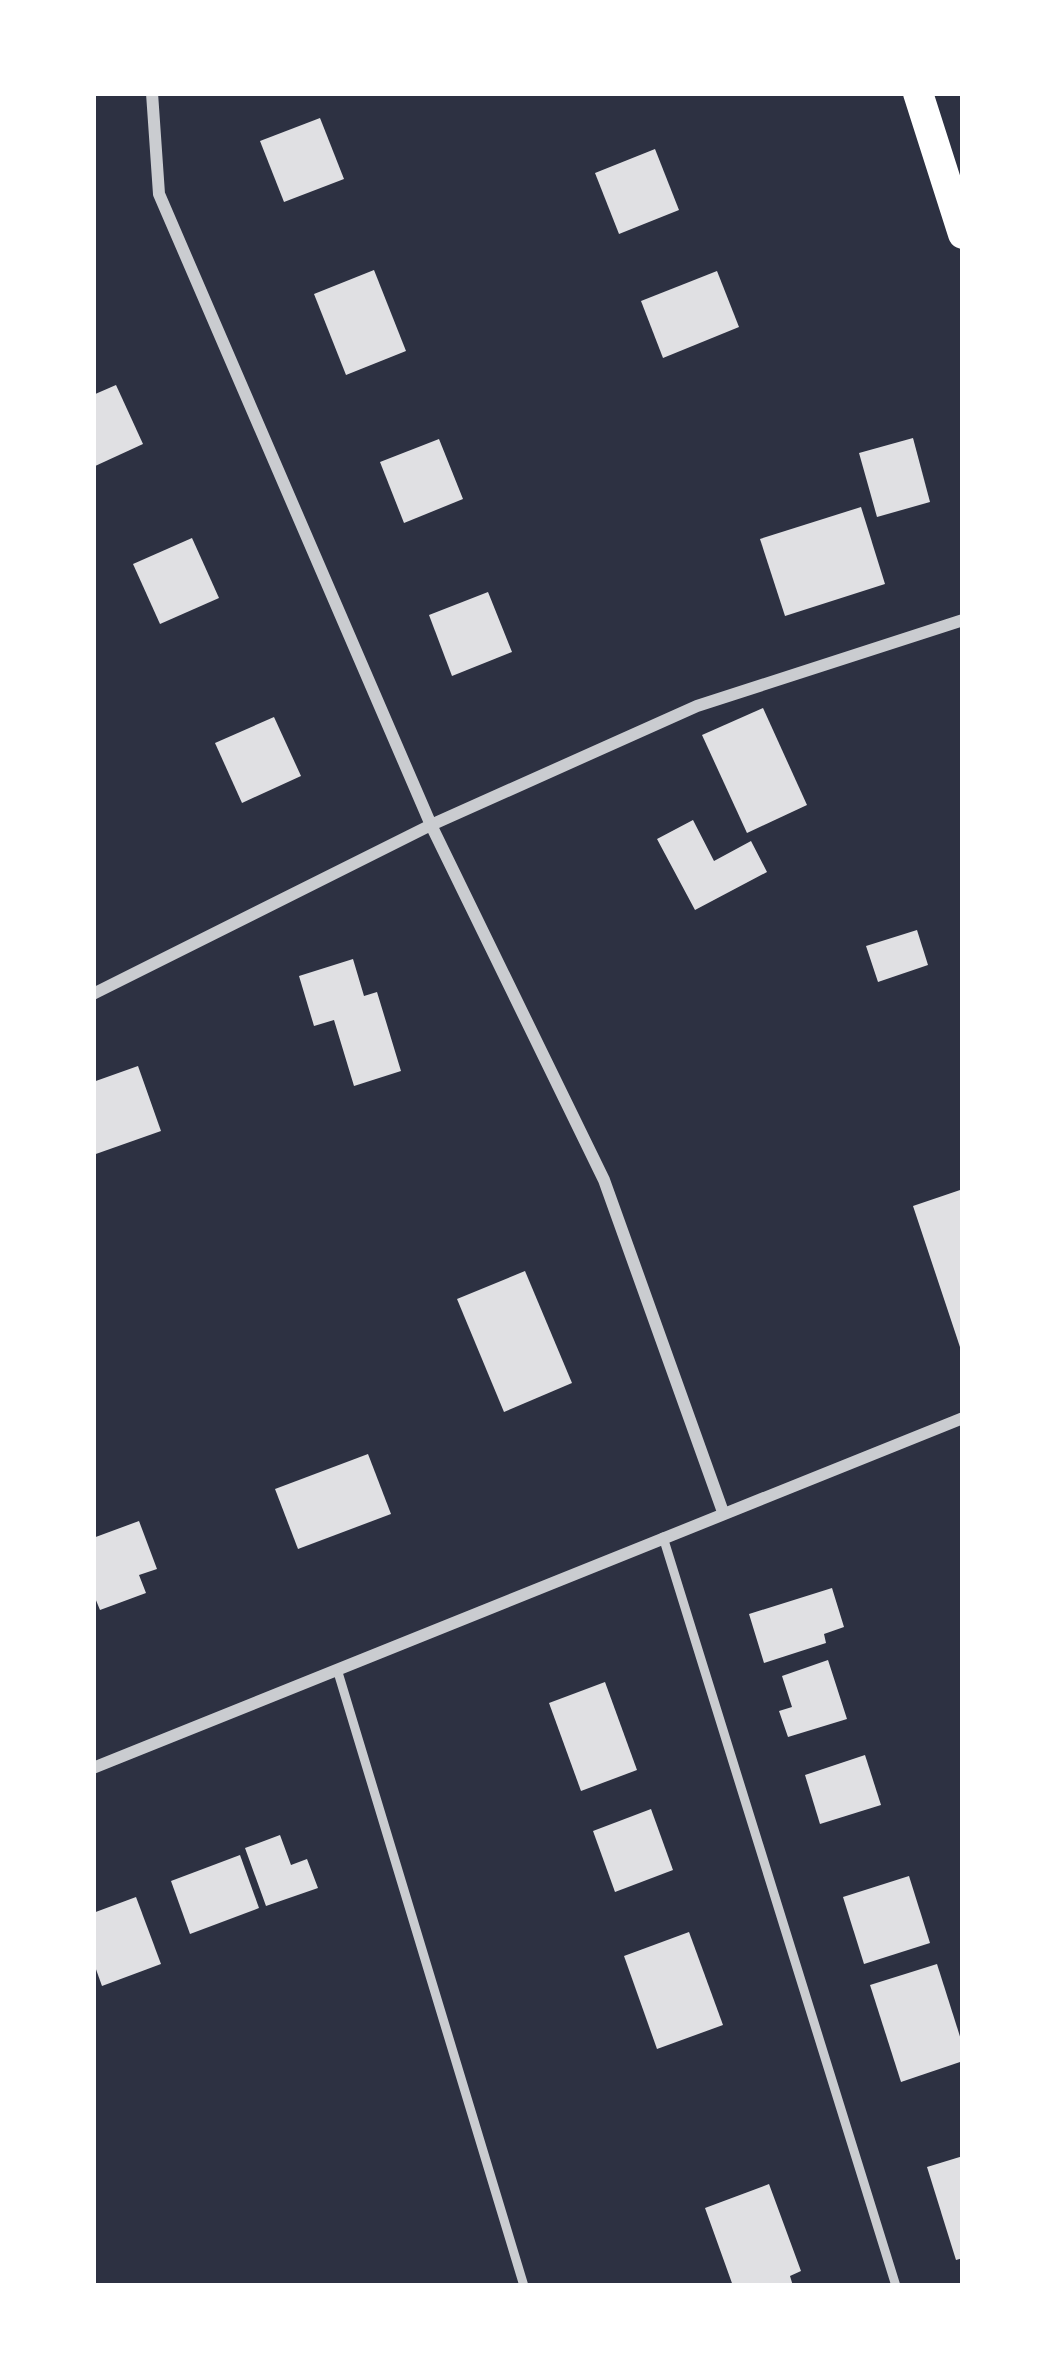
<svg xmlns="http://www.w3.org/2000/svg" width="1056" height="2379" font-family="Commissioner,sans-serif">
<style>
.building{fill:#e0e0e3}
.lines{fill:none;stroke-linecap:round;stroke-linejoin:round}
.service{stroke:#caccd0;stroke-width:9}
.minor{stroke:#caccd0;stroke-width:12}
.trunk{stroke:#fff;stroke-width:30}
</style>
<rect width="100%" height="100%" fill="#2d3142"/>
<g class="building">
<path d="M 320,118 L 344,179 L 284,202 L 260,141 Z"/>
<path d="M 655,149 L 679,210 L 619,234 L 595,173 Z"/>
<path d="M 374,270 L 406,351 L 346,375 L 314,294 Z"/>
<path d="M 717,271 L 739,327 L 663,358 L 641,301 Z"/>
<path d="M 116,385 L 143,444 L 93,467 L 93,395 Z"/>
<path d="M 913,438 L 930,502 L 877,517 L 859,453 Z"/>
<path d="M 439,439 L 463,499 L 404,523 L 380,462 Z"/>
<path d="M 861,507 L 885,584 L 785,616 L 760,539 Z"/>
<path d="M 192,538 L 219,598 L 160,624 L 133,564 Z"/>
<path d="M 488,592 L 512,652 L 452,676 L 429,615 Z"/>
<path d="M 763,708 L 807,805 L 747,833 L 702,735 Z"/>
<path d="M 274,717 L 301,776 L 242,803 L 215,743 Z"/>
<path d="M 693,820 L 714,861 L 751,841 L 767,872 L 695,910 L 657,839 Z"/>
<path d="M 917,930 L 928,965 L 878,982 L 866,946 Z"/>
<path d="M 353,959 L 364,996 L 377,992 L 401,1071 L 354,1086 L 334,1020 L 314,1026 L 299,976 Z"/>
<path d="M 138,1066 L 161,1131 L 93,1155 L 93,1082 Z"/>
<path d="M 963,1189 L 963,1353 L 962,1353 L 913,1206 Z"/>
<path d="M 525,1271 L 572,1383 L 504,1412 L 457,1299 Z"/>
<path d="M 368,1454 L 391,1514 L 298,1549 L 275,1489 Z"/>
<path d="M 139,1521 L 157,1569 L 139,1575 L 146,1593 L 100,1610 L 93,1593 L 93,1538 Z"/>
<path d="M 832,1588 L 844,1627 L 824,1634 L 826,1643 L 764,1663 L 749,1614 Z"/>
<path d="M 828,1660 L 847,1719 L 788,1737 L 779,1711 L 792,1707 L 782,1676 Z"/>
<path d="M 605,1682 L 637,1770 L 581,1791 L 549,1703 Z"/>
<path d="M 865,1755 L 881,1805 L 820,1824 L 805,1775 Z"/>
<path d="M 651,1809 L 673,1870 L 615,1892 L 593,1831 Z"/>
<path d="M 280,1835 L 291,1865 L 307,1859 L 318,1888 L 266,1906 L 245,1848 Z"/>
<path d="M 240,1855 L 259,1908 L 190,1934 L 171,1881 Z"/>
<path d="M 909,1876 L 930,1943 L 864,1964 L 843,1897 Z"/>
<path d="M 136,1897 L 161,1964 L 102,1986 L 93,1961 L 93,1913 Z"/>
<path d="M 689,1932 L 723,2025 L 657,2049 L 624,1956 Z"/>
<path d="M 937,1964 L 963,2046 L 963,2061 L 901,2082 L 870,1985 Z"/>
<path d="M 963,2156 L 963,2258 L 956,2260 L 927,2167 Z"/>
<path d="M 769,2184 L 801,2271 L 790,2276 L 793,2286 L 733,2286 L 705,2208 Z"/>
</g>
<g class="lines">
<g class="service">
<path d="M 663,1537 L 896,2286"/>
<path d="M 337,1669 L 524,2286"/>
</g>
<g class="minor">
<path d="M 152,93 L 159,194 L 431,825 L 604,1180 L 723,1512"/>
<path d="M 93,994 L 431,825 L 697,706 L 963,620"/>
<path d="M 93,1768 L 963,1418"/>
</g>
<path class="trunk" d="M 918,93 L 963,234"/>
</g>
<rect width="1056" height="2379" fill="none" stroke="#ffffff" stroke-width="192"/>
</svg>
